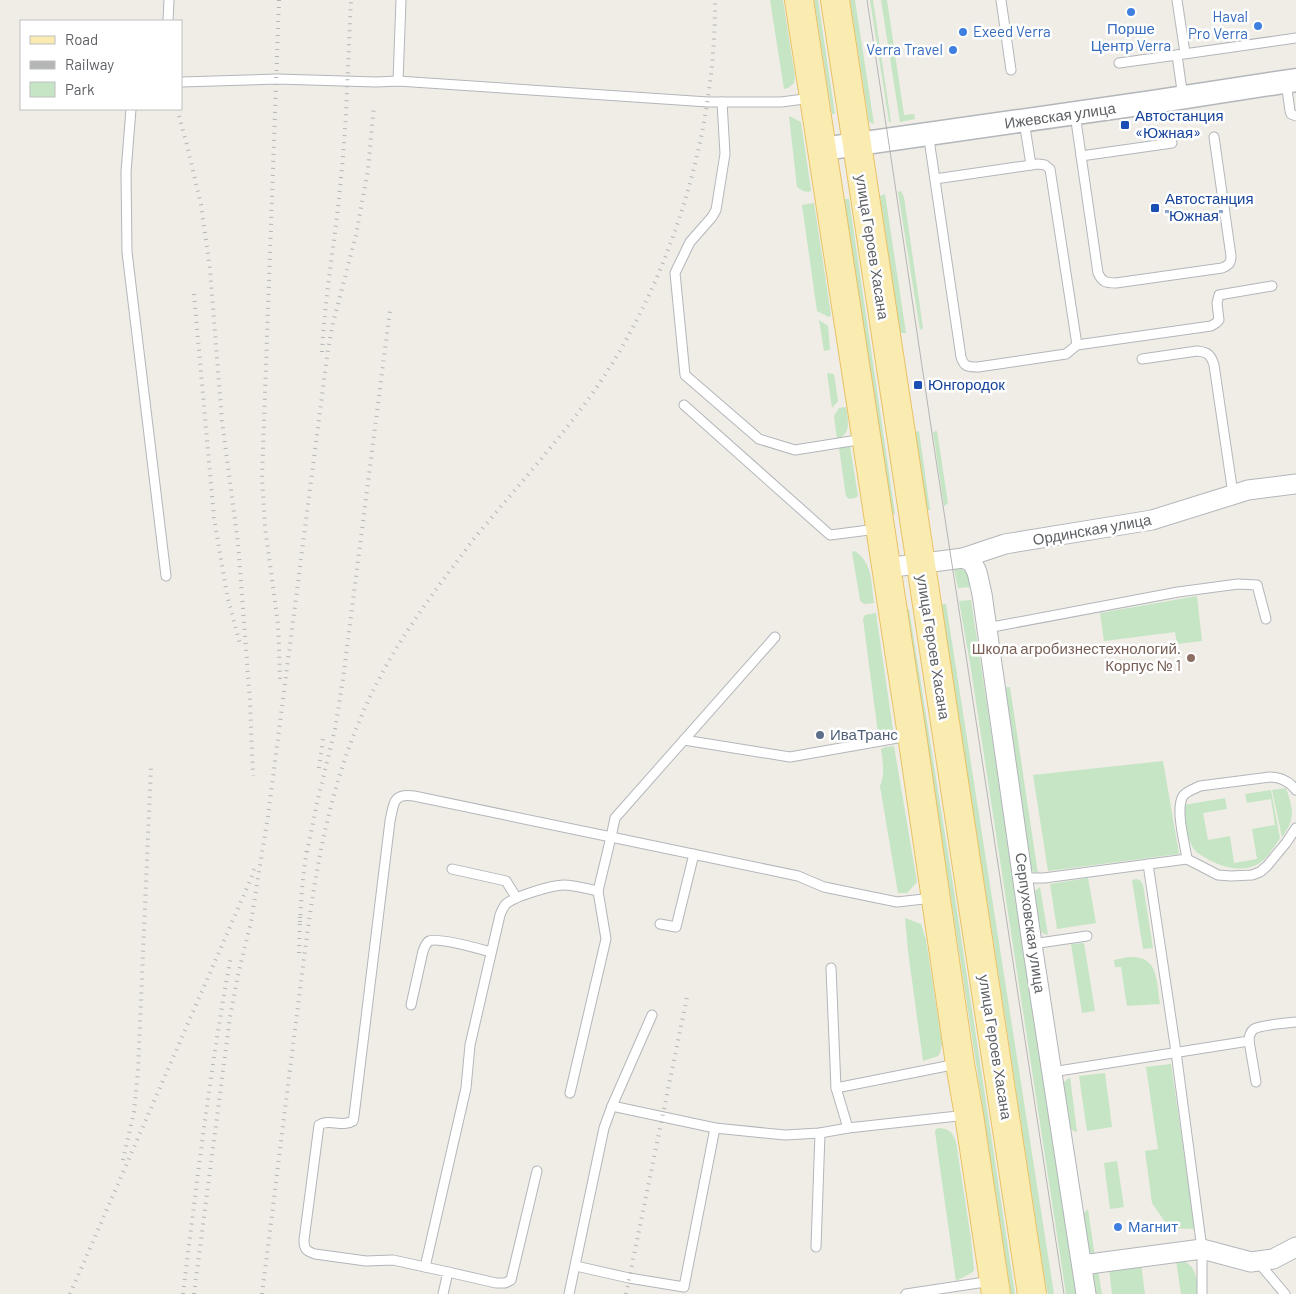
<svg xmlns="http://www.w3.org/2000/svg" width="1296" height="1294" font-family="Barlow,sans-serif">
<style>
.green{fill:#c5e5c4}
.lines{fill:none;stroke-linecap:round;stroke-linejoin:round}
.service-casing{stroke:#b3b6ba;stroke-width:11}
.minor-casing{stroke:#b3b6ba;stroke-width:21}
.tertiary-casing{stroke:#b3b6ba;stroke-width:25}
.primary-casing{stroke:#e9c165;stroke-width:30}
.service{stroke:#fff;stroke-width:9}
.minor{stroke:#fff;stroke-width:19}
.tertiary{stroke:#fff;stroke-width:22}
.primary{stroke:#faecb0;stroke-width:28}
.tram{stroke:#b4b5b5;stroke-width:1}
.rail{stroke:#b4b5b5;stroke-width:4;stroke-dasharray:1 6;stroke-linecap:butt}
.shop-dot{fill:#3f7fe0;stroke:#fff;stroke-width:2}
.transit-dot{fill:#1a4fb4;stroke:#fff;stroke-width:2}
.education-dot{fill:#8d6e63;stroke:#fff;stroke-width:2}
.service-dot{fill:#5c6f8a;stroke:#fff;stroke-width:2}
.labels{text-anchor:middle;stroke-width:5;stroke-linejoin:round;paint-order:stroke}
.shop-label{font-size:15px;fill:#366cbe;stroke:#fff;text-anchor:end}
.street-label{font-size:15px;fill:#5e6165;stroke:#fff}
.transit-label{font-size:15px;fill:#164399;stroke:#fff;text-anchor:start}
.education-label{font-size:15px;fill:#785e54;stroke:#fff;text-anchor:end}
.service-label{font-size:15px;fill:#4e5e75;stroke:#fff;text-anchor:start}
</style>
<rect width="100%" height="100%" fill="#efede6"/>
<g class="green">
<path d="M 770,0 L 783,0 L 795,77 L 794,83 L 788,88 L 784,89 Z"/>
<path d="M 814,0 L 818,0 L 835,114 L 832,114 Z"/>
<path d="M 850,0 L 855,0 L 874,124 L 869,122 Z"/>
<path d="M 870,0 L 873,0 L 891,122 L 889,122 Z"/>
<path d="M 881,0 L 887,0 L 904,115 L 914,114 L 915,119 L 900,122 Z"/>
<path d="M 789,116 L 801,122 L 811,190 L 809,192 L 803,191 L 797,187 Z"/>
<path d="M 901,191 L 904,197 L 923,328 L 920,330 L 898,192 Z"/>
<path d="M 885,194 L 906,333 L 900,333 L 880,196 Z"/>
<path d="M 844,199 L 849,199 L 895,514 L 892,515 Z"/>
<path d="M 814,203 L 831,315 L 829,317 L 817,311 L 802,205 Z"/>
<path d="M 819,320 L 828,326 L 830,350 L 824,351 Z"/>
<path d="M 827,373 L 834,374 L 838,401 L 832,408 Z"/>
<path d="M 846,407 C 848,420 852,434 837,439 L 834,416 L 839,408 Z"/>
<path d="M 919,431 L 930,510 L 926,510 L 915,432 Z"/>
<path d="M 937,431 L 948,503 L 944,506 L 933,432 Z"/>
<path d="M 850,446 L 858,496 L 855,498 L 849,499 L 846,496 L 839,448 Z"/>
<path d="M 855,551 C 873,564 871,582 874,603 L 866,604 L 862,603 L 860,600 L 852,552 Z"/>
<path d="M 960,568 L 969,574 L 971,587 L 958,588 L 954,569 Z"/>
<path d="M 1197,596 L 1202,641 L 1177,644 L 1175,632 L 1104,641 L 1100,613 Z"/>
<path d="M 971,600 L 1077,1294 L 1066,1294 L 970,663 L 959,601 Z"/>
<path d="M 941,604 L 946,604 L 1054,1294 L 1048,1294 L 1045,1281 C 1011,1057 978,833 940,609 Z"/>
<path d="M 909,609 L 954,891 L 1015,1294 L 1011,1294 L 950,892 L 906,610 Z"/>
<path d="M 876,613 L 893,730 L 878,733 L 863,619 L 865,615 Z"/>
<path d="M 1010,687 L 1038,874 L 1034,872 L 1030,868 L 1001,688 Z"/>
<path d="M 894,746 L 917,882 L 907,893 L 898,893 L 880,786 C 885,774 883,762 881,749 L 886,747 Z"/>
<path d="M 1163,761 L 1179,854 L 1048,871 L 1033,775 Z"/>
<path d="M 1286,788 C 1293,809 1296,818 1282,837 L 1272,790 Z"/>
<path d="M 1271,790 L 1280,838 C 1274,847 1267,859 1258,864 C 1241,873 1221,867 1206,858 C 1201,855 1195,852 1192,846 C 1185,834 1186,818 1184,805 L 1225,798 L 1227,809 L 1203,813 L 1208,840 L 1230,836 L 1234,863 L 1257,859 L 1252,829 L 1275,825 L 1271,799 L 1247,803 L 1245,794 Z"/>
<path d="M 1088,878 L 1096,923 L 1057,929 L 1050,884 Z"/>
<path d="M 1137,879 L 1141,881 L 1143,885 L 1153,948 L 1143,949 L 1132,880 Z"/>
<path d="M 1040,887 L 1048,935 L 1042,933 L 1039,926 L 1034,894 L 1035,891 Z"/>
<path d="M 905,918 L 921,924 L 926,940 L 942,1044 L 940,1053 L 938,1056 L 923,1061 L 908,951 Z"/>
<path d="M 1084,943 L 1095,1011 L 1082,1013 L 1071,944 Z"/>
<path d="M 1128,957 C 1159,955 1156,980 1160,1004 L 1127,1006 L 1121,967 L 1115,967 L 1114,960 Z"/>
<path d="M 1171,1064 L 1195,1229 L 1169,1228 L 1152,1203 L 1145,1151 L 1158,1149 L 1146,1067 Z"/>
<path d="M 1105,1073 L 1112,1127 L 1087,1131 L 1079,1076 Z"/>
<path d="M 1070,1077 L 1077,1132 C 1074,1131 1072,1131 1070,1128 C 1067,1122 1063,1089 1064,1082 Z"/>
<path d="M 939,1128 C 950,1129 952,1132 956,1142 L 971,1239 L 974,1269 L 973,1272 L 956,1281 L 935,1132 L 936,1129 Z"/>
<path d="M 1117,1161 L 1124,1207 L 1110,1209 L 1104,1163 Z"/>
<path d="M 1088,1209 L 1095,1257 C 1085,1252 1084,1226 1082,1215 Z"/>
<path d="M 1176,1260 C 1196,1261 1197,1278 1198,1294 L 1181,1294 Z"/>
<path d="M 1141,1264 L 1145,1294 L 1112,1294 L 1109,1269 Z"/>
<path d="M 1098,1270 L 1102,1294 L 1093,1294 C 1093,1285 1090,1275 1098,1270 Z"/>
</g>
<g class="lines">
<defs>
<g id="service">
<path d="M 1001,0 L 1011,70"/>
<path d="M 1177,0 L 1185,53"/>
<path d="M 168,21 L 169,0"/>
<path d="M 1177,55 L 1296,38"/>
<path d="M 1119,63 L 1177,55 L 1183,98"/>
<path d="M 398,81 L 401,0"/>
<path d="M 181,82 L 277,79 L 376,82 L 398,81 L 708,102 L 781,102 L 812,98"/>
<path d="M 1286,82 L 1290,111 L 1291,114 L 1296,116"/>
<path d="M 722,102 L 725,154 L 716,210 L 712,217 L 690,242 L 675,273 L 685,375 L 759,439 L 795,450 L 864,439"/>
<path d="M 131,109 L 126,172 L 127,252 L 166,576"/>
<path d="M 1075,114 L 1098,273 C 1102,282 1106,283 1116,283 L 1222,268 C 1229,265 1231,263 1231,256 L 1214,137"/>
<path d="M 1024,121 L 1031,165"/>
<path d="M 930,134 L 930,146 L 961,357 C 964,367 968,367 978,367 L 1066,354 L 1077,345 L 1211,326 L 1216,323 L 1219,320 L 1217,303 L 1219,295 L 1272,286"/>
<path d="M 1081,156 L 1172,143"/>
<path d="M 935,179 L 1038,164 L 1045,165 L 1050,169 L 1077,345"/>
<path d="M 1142,359 L 1197,351 C 1208,352 1211,355 1214,365 L 1233,494"/>
<path d="M 684,405 L 830,535 L 877,529"/>
<path d="M 987,628 L 1178,592 L 1238,584 L 1257,585 L 1266,619"/>
<path d="M 684,740 L 790,757 L 909,736"/>
<path d="M 1187,859 C 1185,844 1175,809 1183,796 C 1187,791 1194,789 1200,786 L 1270,777 C 1281,777 1289,781 1296,790"/>
<path d="M 1148,864 L 1176,1052 L 1202,1249 L 1202,1294"/>
<path d="M 452,869 L 506,881 L 516,897"/>
<path d="M 1023,878 L 1044,878 L 1187,859 L 1218,875 L 1231,876 L 1252,875 L 1260,872 L 1267,866 L 1286,843 L 1296,828"/>
<path d="M 660,924 L 676,927 L 694,854"/>
<path d="M 1032,944 L 1087,936"/>
<path d="M 831,968 L 836,1088 L 848,1128 L 967,1115"/>
<path d="M 411,1005 L 423,951 C 425,947 425,944 429,941 C 438,937 480,949 491,952"/>
<path d="M 652,1015 L 612,1106 L 715,1128 L 785,1135 L 820,1133 L 848,1128"/>
<path d="M 1249,1041 L 1256,1082"/>
<path d="M 1052,1072 L 1249,1041 C 1249,1036 1250,1032 1254,1029 C 1260,1025 1287,1023 1296,1022"/>
<path d="M 836,1088 L 957,1064"/>
<path d="M 570,1093 L 606,939 L 598,891"/>
<path d="M 816,1247 L 820,1133"/>
<path d="M 1258,1262 L 1285,1294"/>
<path d="M 576,1266 L 629,1278 L 684,1287 L 715,1128"/>
<path d="M 425,1267 L 393,1260 L 366,1261 L 315,1254 C 306,1251 304,1249 304,1240 L 319,1125 C 329,1118 342,1128 353,1121 L 354,1116 L 390,821 C 394,804 392,793 414,796 L 611,837 L 615,818 L 775,637"/>
<path d="M 448,1272 L 496,1283 L 505,1283 L 511,1280 L 537,1171"/>
<path d="M 443,1294 L 448,1272 L 425,1267 L 466,1088 L 470,1045 L 500,915 C 501,912 503,908 505,905 C 512,897 552,885 564,885 C 575,885 587,889 598,891 L 611,837 L 798,876 L 824,887 L 897,902 L 933,898"/>
<path d="M 569,1294 L 604,1128 L 612,1106"/>
<path d="M 906,1294 L 992,1281"/>
</g>
<g id="minor">
<path d="M 963,558 L 972,562 L 977,572 L 982,594 L 1032,944 L 1086,1294"/>
<path d="M 886,568 L 963,558 L 1005,544 L 1152,520 L 1248,490 L 1296,484"/>
<path d="M 1082,1265 L 1202,1249 L 1251,1262 L 1273,1259 L 1296,1247"/>
</g>
<path id="tertiary" d="M 823,149 L 1153,102 L 1296,80"/>
<g id="primary">
<path d="M 799,0 L 912,735 L 960,1064 L 969,1115 L 996,1294"/>
<path d="M 835,0 L 1032,1294"/>
</g>
</defs>
<use href="#service" class="service-casing"/>
<use href="#minor" class="minor-casing"/>
<use href="#tertiary" class="tertiary-casing"/>
<use href="#primary" class="primary-casing"/>
<use href="#service" class="service"/>
<use href="#minor" class="minor"/>
<use href="#tertiary" class="tertiary"/>
<use href="#primary" class="primary"/>
<path class="tram" d="M 867,0 C 898,199 926,399 957,597 L 1064,1294"/>
<g class="rail">
<path d="M 279,0 L 262,478 L 265,527 L 278,624 L 279,646 L 280,682"/>
<path d="M 179,116 L 187,145 L 201,205 L 210,269 L 222,421 L 238,543 L 250,701 L 253,776"/>
<path d="M 194,294 L 214,518 L 227,595 L 240,644"/>
<path d="M 322,352 C 325,293 336,236 341,178 C 347,119 348,59 351,0"/>
<path d="M 319,768 L 323,739"/>
<path d="M 307,852 L 317,803 L 335,729 L 343,679 L 390,310"/>
<path d="M 300,922 L 302,888 L 307,847"/>
<path d="M 299,953 L 300,915"/>
<path d="M 123,1160 L 134,1112 L 138,1071 L 151,766"/>
<path d="M 70,1294 L 250,881 L 255,867"/>
<path d="M 183,1294 C 197,1181 210,1068 231,956"/>
<path d="M 194,1294 L 230,1017 L 238,975 L 251,922 L 268,816 L 328,349 L 333,323 L 356,235 L 362,202 L 368,170 L 374,105"/>
<path d="M 262,1294 C 274,1201 285,1107 297,1014 C 311,903 321,802 369,699 C 391,652 421,609 452,568 C 459,559 466,549 473,540 C 509,496 547,454 581,409 C 666,297 716,141 715,0"/>
<path d="M 626,1294 L 687,997"/>
</g>
</g>
<g class="shop-dot">
<circle cx="1131" cy="12" r="5"/>
<circle cx="1258" cy="26" r="5"/>
<circle cx="963" cy="32" r="5"/>
<circle cx="953" cy="50" r="5"/>
<circle cx="1118" cy="1227" r="5"/>
</g>
<g class="transit-dot">
<rect x="1120" y="120" width="10" height="10" rx="2.5"/>
<rect x="1150" y="203" width="10" height="10" rx="2.5"/>
<rect x="913" y="380" width="10" height="10" rx="2.5"/>
</g>
<circle class="education-dot" cx="1191" cy="658" r="5"/>
<circle class="service-dot" cx="820" cy="735" r="5"/>
<g class="labels">
<g class="shop-label">
<text x="1248" y="22">Haval<tspan x="1248" dy="17">Pro Verra</tspan></text>
<text x="1131" y="34" text-anchor="middle">Порше<tspan x="1131" dy="17">Центр Verra</tspan></text>
<text x="973" y="37" text-anchor="start">Exeed Verra</text>
<text x="943" y="55">Verra Travel</text>
<text x="1128" y="1232" text-anchor="start">Магнит</text>
</g>
<g class="street-label">
<text transform="translate(1060 116) rotate(-8)" y="5">Ижевская улица</text>
<text transform="translate(872 247) rotate(81)" y="5">улица Героев Хасана</text>
<text transform="translate(1092 530) rotate(-10)" y="5">Ординская улица</text>
<text transform="translate(933 647) rotate(81)" y="5">улица Героев Хасана</text>
<text transform="translate(1030 923) rotate(82)" y="5">Серпуховская улица</text>
<text transform="translate(995 1047) rotate(81)" y="5">улица Героев Хасана</text>
</g>
<g class="transit-label">
<text x="1135" y="121">Автостанция<tspan x="1135" dy="17">«Южная»</tspan></text>
<text x="1165" y="204">Автостанция<tspan x="1165" dy="17">"Южная"</tspan></text>
<text x="928" y="390">Юнгородок</text>
</g>
<g class="education-label">
<text x="1181" y="654">Школа агробизнестехнологий.<tspan x="1181" dy="17">Корпус № 1</tspan></text>
</g>
<g class="service-label">
<text x="830" y="740">ИваТранс</text>
</g>
</g>
<rect x="20" y="20" width="162" height="90" fill="#ffffff" stroke="#bfc0c1"/>
<rect x="30" y="36" width="25" height="8" fill="#faecb0" stroke="#bfc0c1"/>
<text x="65" y="45" font-size="15" fill="#5e6165">Road</text>
<rect x="30" y="61" width="25" height="8" fill="#b4b5b5" stroke="#bfc0c1"/>
<text x="65" y="70" font-size="15" fill="#5e6165">Railway</text>
<rect x="30" y="82" width="25" height="15" fill="#c5e5c4" stroke="#bfc0c1"/>
<text x="65" y="95" font-size="15" fill="#5e6165">Park</text>
</svg>
